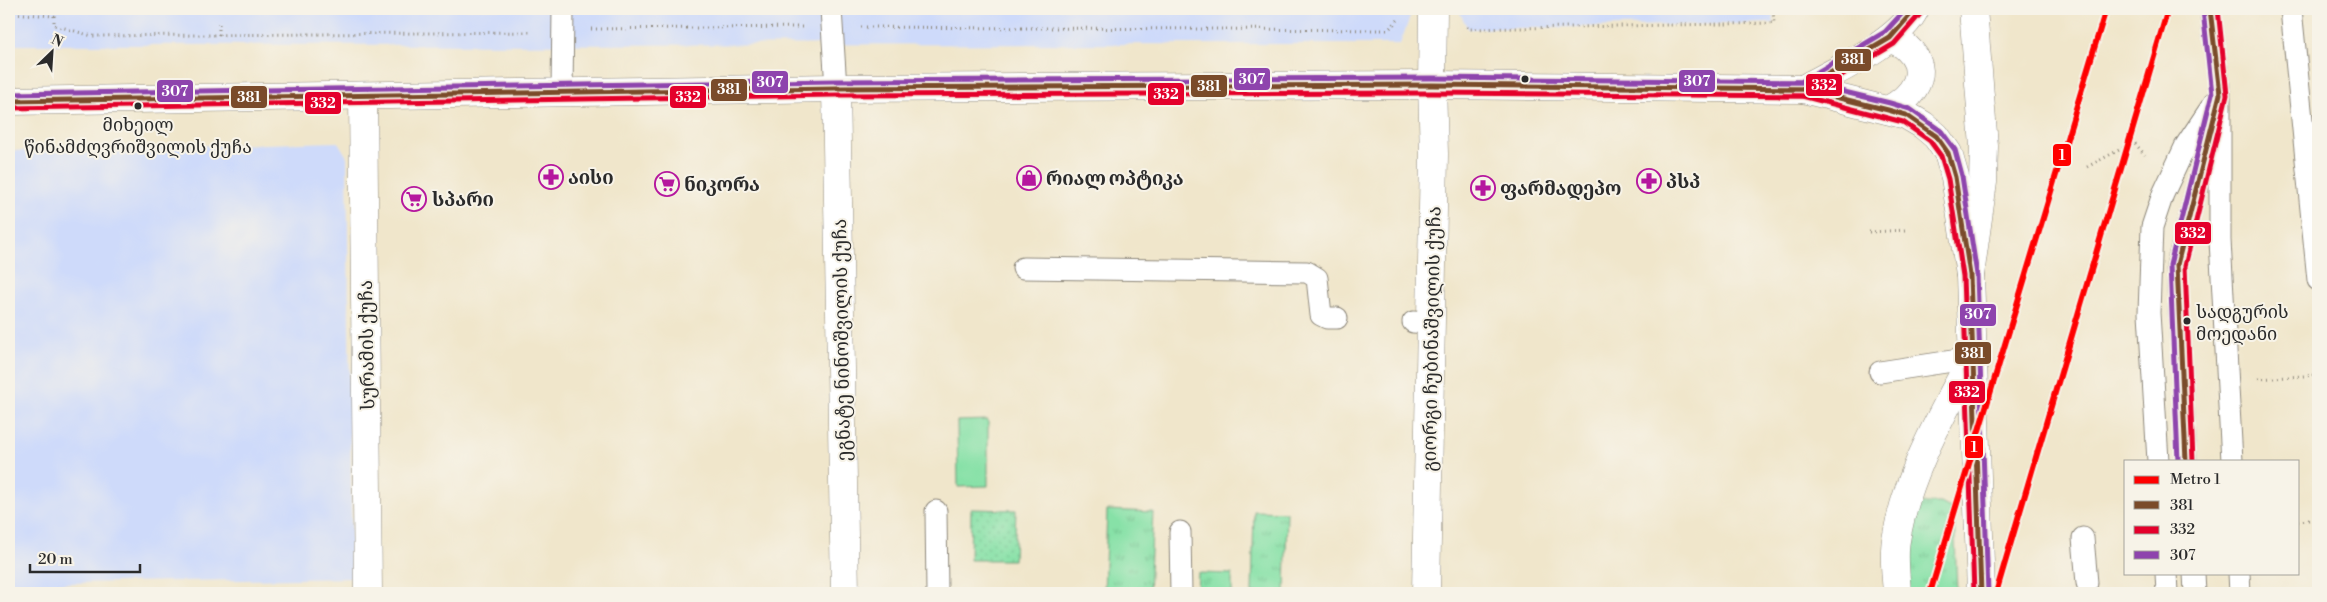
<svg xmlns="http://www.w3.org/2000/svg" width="2327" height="602" font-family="'Libre Bodoni','Noto Serif Georgian',serif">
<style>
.built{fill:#cedafa}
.grass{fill:url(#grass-tufts);stroke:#598669}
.park{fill:url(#park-dots);stroke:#598669}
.garden{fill:#87e1a7;stroke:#598669}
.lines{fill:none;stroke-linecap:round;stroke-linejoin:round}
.service-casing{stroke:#8e887b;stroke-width:23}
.minor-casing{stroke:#8e887b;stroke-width:29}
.tertiary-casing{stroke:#8e887b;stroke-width:29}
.primary-casing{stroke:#8e887b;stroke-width:29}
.path{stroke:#8e887b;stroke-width:3;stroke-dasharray:1 4;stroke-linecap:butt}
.service{stroke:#fff;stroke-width:21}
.minor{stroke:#fff;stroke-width:28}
.tertiary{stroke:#fff;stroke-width:28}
.primary{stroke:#fff;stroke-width:28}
.bus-1-casing{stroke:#f7f3e8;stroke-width:9}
.bus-2-casing{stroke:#f7f3e8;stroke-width:9}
.bus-3-casing{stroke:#f7f3e8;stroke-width:9}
.bus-1{stroke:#7a4b2a;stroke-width:5}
.bus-2{stroke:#e4002b;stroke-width:5}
.bus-3{stroke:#8e44ad;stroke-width:5}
.metro-1-casing{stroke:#f7f3e8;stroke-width:10}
.metro-1{stroke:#f00;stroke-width:6}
.bus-dot{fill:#2b2b2b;stroke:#f7f3e8;stroke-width:2}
.labels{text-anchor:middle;stroke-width:4;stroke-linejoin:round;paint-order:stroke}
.bus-label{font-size:18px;fill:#2b2b2b;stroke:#f7f3e8}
.poi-label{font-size:19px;font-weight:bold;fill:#2b2b2b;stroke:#f7f3e8;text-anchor:start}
.street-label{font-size:19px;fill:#2b2b2b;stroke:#f7f3e8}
.line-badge{stroke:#f7f3e8;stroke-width:2}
.badge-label{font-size:14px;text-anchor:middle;font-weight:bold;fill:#fff}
</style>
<defs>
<pattern id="grass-tufts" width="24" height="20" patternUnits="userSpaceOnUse" patternTransform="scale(1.25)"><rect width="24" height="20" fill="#87e1a7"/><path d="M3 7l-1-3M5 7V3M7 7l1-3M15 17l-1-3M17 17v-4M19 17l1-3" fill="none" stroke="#75c190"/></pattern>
<pattern id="park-dots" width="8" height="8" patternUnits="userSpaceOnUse" patternTransform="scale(1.25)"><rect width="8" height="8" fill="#87e1a7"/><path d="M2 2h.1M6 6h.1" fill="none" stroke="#75c190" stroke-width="1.8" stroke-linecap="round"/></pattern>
</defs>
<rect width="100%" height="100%" fill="#f7f3e8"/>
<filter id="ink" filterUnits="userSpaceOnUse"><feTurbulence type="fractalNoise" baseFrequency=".02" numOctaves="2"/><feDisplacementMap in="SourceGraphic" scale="10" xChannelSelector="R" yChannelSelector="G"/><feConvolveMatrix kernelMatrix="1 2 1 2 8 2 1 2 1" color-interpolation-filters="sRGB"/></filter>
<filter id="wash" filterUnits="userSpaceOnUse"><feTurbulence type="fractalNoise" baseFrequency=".0096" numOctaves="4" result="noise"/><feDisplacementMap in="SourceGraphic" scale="20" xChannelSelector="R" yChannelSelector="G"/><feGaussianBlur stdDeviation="1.12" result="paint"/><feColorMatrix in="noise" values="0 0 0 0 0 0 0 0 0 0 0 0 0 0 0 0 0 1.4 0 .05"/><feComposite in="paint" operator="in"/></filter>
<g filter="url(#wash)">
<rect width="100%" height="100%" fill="#f0e6cb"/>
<g class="built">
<path d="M 9,9 L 1413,9 L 1400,44 L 9,45 Z"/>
<path d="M 1458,9 L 1773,9 L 1774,23 L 1468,29 Z"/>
<path d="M 338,142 L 347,157 L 352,578 L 9,584 L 9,151 Z"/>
</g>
<g class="grass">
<path d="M 1924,503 L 1941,503 L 1954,510 L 1957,593 L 1908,593 L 1906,514 Z"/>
<path d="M 1107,510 L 1153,512 L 1149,593 L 1104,593 Z"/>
<path d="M 1254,511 L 1287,512 L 1285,593 L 1252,593 Z"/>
<path d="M 1198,573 L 1232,574 L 1232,593 L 1197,593 Z"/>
</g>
<path class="park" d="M 971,509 L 1016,510 L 1014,560 L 970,560 Z"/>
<path class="garden" d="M 988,420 L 988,486 L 958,487 L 957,421 Z"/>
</g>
<g filter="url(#ink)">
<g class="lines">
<defs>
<g id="service">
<path d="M 831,9 L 836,88"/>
<path d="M 2210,9 L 2220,94 L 2220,240 L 2232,461"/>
<path d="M 2291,9 L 2318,280"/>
<path d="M 562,92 L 563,9"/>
<path d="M 1023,268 L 1307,272 L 1317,278 L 1321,315 L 1327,318 L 1337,318"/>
<path d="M 1413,322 L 1431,323"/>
<path d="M 1880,372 L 1972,358"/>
<path d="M 2158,461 L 2149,313 L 2152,227 L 2163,194 L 2186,145 L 2220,94"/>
<path d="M 2186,461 L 2177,265 L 2212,128"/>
<path d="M 936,511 L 937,593"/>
<path d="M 1180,532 L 1181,593"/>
<path d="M 2083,538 L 2087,583"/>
<path d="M 2166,573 L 2167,593"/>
<path d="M 2194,573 L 2195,593"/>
<path d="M 2239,573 L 2240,593"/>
</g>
<g id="minor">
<path d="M 836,88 L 845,593"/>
<path d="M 363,96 L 368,593"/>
<path d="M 1426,593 L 1434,154 L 1432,85 L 1433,9"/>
</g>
<path id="tertiary" d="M 1897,593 C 1896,576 1893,557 1896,540 C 1907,474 1941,417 1972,358"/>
<g id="primary">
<path d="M 1973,9 L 1984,146 L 1983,182 L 1970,275 L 1981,593"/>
<path d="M 1803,89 C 1835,71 1900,42 1915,9"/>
<path d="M 9,101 L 836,88 L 1432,85 L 1803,89 L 1906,115 L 1923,125 L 1936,136 L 1948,153 L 1955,177 L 1970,275"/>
<path d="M 1888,110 C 1912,98 1933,72 1907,48 C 1903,44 1896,41 1890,38"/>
</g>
</defs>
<use href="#service" class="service-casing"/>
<use href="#minor" class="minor-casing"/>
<use href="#tertiary" class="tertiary-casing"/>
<use href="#primary" class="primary-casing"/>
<g class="path">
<path d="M 9,13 L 54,16 L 54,25 L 92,36 L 533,32"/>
<path d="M 861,27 L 1388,30 L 1400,18"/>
<path d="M 1467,27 L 1468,29 L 1774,23 L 1773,9"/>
<path d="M 591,29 L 803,27"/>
<path d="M 219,35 L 219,21"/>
<path d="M 2087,167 L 2134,142 L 2145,155"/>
<path d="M 1869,232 L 1906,230"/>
<path d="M 2258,379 L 2318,375"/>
<path d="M 2298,521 L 2318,519"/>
</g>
<use href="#service" class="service"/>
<use href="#minor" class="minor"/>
<use href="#tertiary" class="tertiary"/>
<use href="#primary" class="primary"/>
<defs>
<g id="bus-1">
<path d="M 1780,89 L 1803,89 L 1890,38 L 1915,9"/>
<path d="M 9,101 L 836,88 L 1432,85 L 1803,89 L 1888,110 L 1906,115 L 1936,136 L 1948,153 L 1955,177 L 1970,275 L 1981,593"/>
<path d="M 2186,461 L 2177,265 L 2220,94 L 2210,9"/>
</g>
<g id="bus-2">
<path d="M 1780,96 L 1806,96 L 1894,44 L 1921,13"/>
<path d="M 9,108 L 836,95 L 1432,93 L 1802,96 L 1903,122 L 1930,141 L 1941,156 L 1948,179 L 1963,276 L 1974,593"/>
<path d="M 2193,461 L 2185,266 L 2227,95 L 2218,9"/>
</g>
<g id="bus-3">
<path d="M 1780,82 L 1801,82 L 1885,32 L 1906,9"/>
<path d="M 9,94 L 836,81 L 1432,78 L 1803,82 L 1890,103 L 1910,109 L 1941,131 L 1955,150 L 1962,176 L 1977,275 L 1988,593"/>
<path d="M 2178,461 L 2170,265 L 2212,94 L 2203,10"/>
</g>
</defs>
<use href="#bus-1" class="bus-1-casing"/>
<use href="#bus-2" class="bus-2-casing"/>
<use href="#bus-3" class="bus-3-casing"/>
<use href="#bus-1" class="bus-1"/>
<use href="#bus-2" class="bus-2"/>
<use href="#bus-3" class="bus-3"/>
<defs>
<g id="metro-1">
<path d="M 1930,593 L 2106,9"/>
<path d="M 1996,593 L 2168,9"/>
</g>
</defs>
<use href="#metro-1" class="metro-1-casing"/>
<use href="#metro-1" class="metro-1"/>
</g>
</g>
<defs>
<symbol id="pharmacy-ring" viewBox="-11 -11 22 22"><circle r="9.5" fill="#f7f3e8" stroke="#b5179e" stroke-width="1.5"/><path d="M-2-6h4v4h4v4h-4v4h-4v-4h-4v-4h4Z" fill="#b5179e"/></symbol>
<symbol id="shop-ring" viewBox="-11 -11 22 22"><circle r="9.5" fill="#f7f3e8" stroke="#b5179e" stroke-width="1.5"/><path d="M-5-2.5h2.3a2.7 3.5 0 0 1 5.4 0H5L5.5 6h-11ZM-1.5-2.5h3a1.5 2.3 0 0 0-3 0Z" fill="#b5179e"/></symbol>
<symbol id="supermarket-ring" viewBox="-11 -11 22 22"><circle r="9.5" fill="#f7f3e8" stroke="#b5179e" stroke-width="1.5"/><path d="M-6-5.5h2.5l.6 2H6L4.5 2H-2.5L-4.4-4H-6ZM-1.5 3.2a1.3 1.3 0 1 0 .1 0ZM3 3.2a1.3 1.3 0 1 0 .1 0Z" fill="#b5179e"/></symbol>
</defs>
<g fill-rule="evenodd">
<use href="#pharmacy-ring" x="537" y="163" width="28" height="28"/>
<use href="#shop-ring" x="1015" y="164" width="28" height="28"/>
<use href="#pharmacy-ring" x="1635" y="167" width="28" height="28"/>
<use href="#supermarket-ring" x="653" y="170" width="28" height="28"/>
<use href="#pharmacy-ring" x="1469" y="174" width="28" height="28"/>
<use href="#supermarket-ring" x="400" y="185" width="28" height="28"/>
</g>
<g class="bus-dot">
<circle cx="1525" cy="79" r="4.5"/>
<circle cx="138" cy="106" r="4.5"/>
<circle cx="2187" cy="321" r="4.5"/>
</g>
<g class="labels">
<g class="bus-label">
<text x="138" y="131">მიხეილ<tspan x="138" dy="22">წინამძღვრიშვილის ქუჩა</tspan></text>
<text x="2196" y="318" text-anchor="start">სადგურის<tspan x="2196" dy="22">მოედანი</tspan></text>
</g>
<g class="poi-label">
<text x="568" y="184">აისი</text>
<text x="1046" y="185">რიალ ოპტიკა</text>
<text x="1666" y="188">პსპ</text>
<text x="684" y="191">ნიკორა</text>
<text x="1500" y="195">ფარმადეპო</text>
<text x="432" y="206">სპარი</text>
</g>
<g class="street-label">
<text transform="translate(1431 339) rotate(-89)" y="7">გიორგი ჩუბინაშვილის ქუჩა</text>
<text transform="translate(841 340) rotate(-91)" y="7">ეგნატე ნინოშვილის ქუჩა</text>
<text transform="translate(366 345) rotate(-91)" y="7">სურამის ქუჩა</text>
</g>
</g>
<g class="line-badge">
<rect x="1834" y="48" width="38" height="24" rx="5" fill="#7a4b2a"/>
<rect x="1233" y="67" width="38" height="24" rx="5" fill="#8e44ad"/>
<rect x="1678" y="69" width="38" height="24" rx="5" fill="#8e44ad"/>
<rect x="751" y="70" width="38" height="24" rx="5" fill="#8e44ad"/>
<rect x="1805" y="73" width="38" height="24" rx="5" fill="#e4002b"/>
<rect x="1190" y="74" width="38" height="24" rx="5" fill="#7a4b2a"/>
<rect x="710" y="78" width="38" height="24" rx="5" fill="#7a4b2a"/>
<rect x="156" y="79" width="38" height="24" rx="5" fill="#8e44ad"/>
<rect x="1147" y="82" width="38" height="24" rx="5" fill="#e4002b"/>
<rect x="230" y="85" width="38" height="24" rx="5" fill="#7a4b2a"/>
<rect x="669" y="85" width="38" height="24" rx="5" fill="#e4002b"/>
<rect x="304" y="91" width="38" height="24" rx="5" fill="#e4002b"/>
<rect x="2052" y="143" width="20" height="24" rx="5" fill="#f00"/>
<rect x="2174" y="221" width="38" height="24" rx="5" fill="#e4002b"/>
<rect x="1959" y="303" width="38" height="24" rx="5" fill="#8e44ad"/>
<rect x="1954" y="341" width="38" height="24" rx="5" fill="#7a4b2a"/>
<rect x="1948" y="380" width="38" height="24" rx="5" fill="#e4002b"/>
<rect x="1964" y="435" width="20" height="24" rx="5" fill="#f00"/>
</g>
<g class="badge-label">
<text x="1853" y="64">381</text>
<text x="1252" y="84">307</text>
<text x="1697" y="86">307</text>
<text x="770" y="87">307</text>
<text x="1824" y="90">332</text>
<text x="1209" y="91">381</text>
<text x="729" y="94">381</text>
<text x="175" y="96">307</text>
<text x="1166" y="99">332</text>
<text x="249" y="102">381</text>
<text x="688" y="102">332</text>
<text x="323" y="108">332</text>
<text x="2062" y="160">1</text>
<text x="2193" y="238">332</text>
<text x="1978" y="319">307</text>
<text x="1973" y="358">381</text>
<text x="1967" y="397">332</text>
<text x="1974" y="452">1</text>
</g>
<rect width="2327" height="602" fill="none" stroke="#f7f3e8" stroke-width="30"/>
<rect x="2124" y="460" width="175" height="115" fill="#f7f3e8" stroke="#a5a39c"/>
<rect x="2134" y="476" width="25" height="8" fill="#ff0000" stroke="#a5a39c"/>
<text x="2170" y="484" font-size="15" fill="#2b2b2b">Metro 1</text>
<rect x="2134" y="501" width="25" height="8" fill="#7a4b2a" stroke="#a5a39c"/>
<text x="2170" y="510" font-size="15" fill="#2b2b2b">381</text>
<rect x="2134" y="526" width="25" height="8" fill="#e4002b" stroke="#a5a39c"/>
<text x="2170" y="534" font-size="15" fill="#2b2b2b">332</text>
<rect x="2134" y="551" width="25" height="8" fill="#8e44ad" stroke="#a5a39c"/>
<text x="2170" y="560" font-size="15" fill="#2b2b2b">307</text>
<g transform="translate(52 52) rotate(25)" stroke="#f7f3e8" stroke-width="4" paint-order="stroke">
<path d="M0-4L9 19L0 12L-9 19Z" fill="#2b2b2b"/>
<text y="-8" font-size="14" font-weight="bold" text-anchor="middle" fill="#2b2b2b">N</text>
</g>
<path d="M30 564v8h110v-8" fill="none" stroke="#2b2b2b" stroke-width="2.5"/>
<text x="38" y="564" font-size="15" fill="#2b2b2b" stroke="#f7f3e8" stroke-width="4" paint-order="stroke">20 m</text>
</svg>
